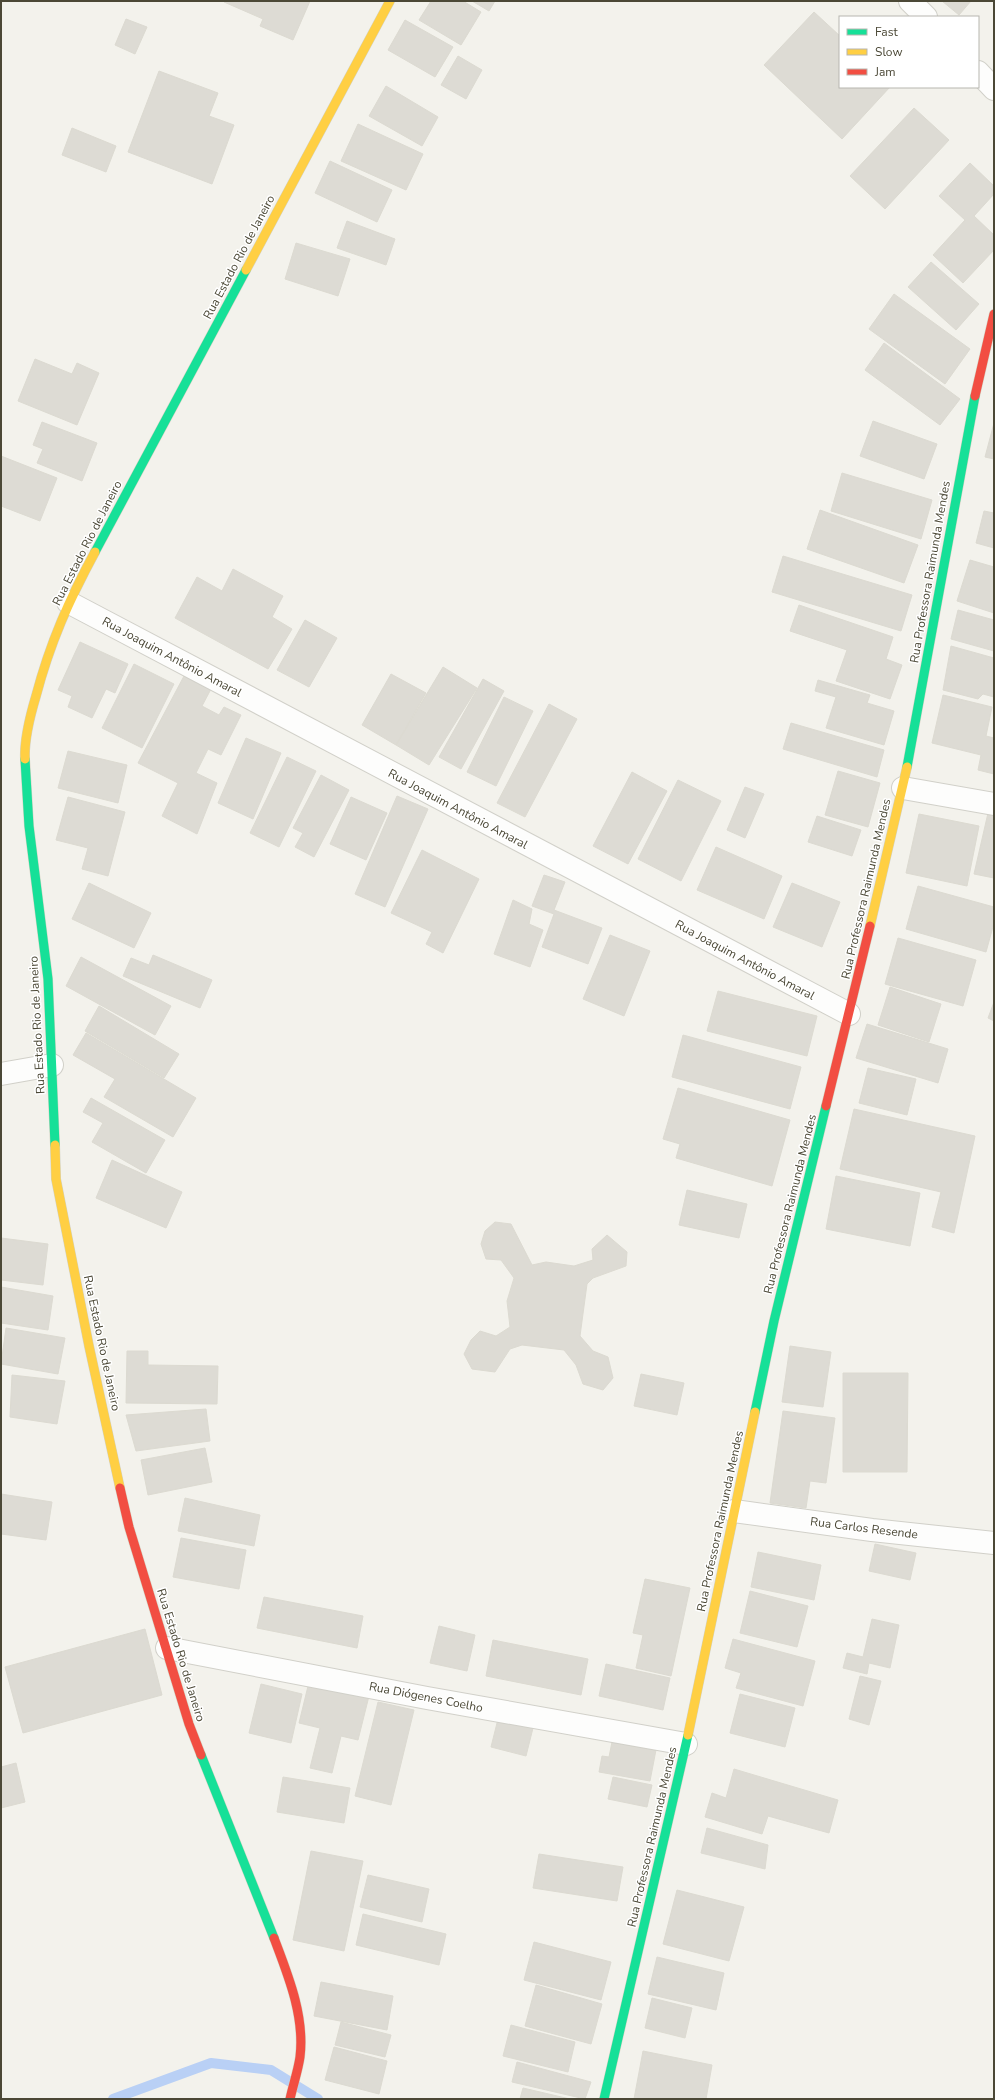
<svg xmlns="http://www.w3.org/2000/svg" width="995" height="2100" font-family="'Nunito Sans',sans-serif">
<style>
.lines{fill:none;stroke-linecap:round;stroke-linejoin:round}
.stream{stroke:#b9d0f5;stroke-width:10}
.building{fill:#dddbd4;stroke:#dcdad1}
.street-casing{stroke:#d1d0c9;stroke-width:24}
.fast-casing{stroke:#d3d2c2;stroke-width:10}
.slow-casing{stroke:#d3d2c2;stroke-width:10}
.jam-casing{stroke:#d3d2c2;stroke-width:10}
.street{stroke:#fdfdfc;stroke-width:22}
.fast{stroke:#16e098;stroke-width:9}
.slow{stroke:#ffcf43;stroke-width:9}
.jam{stroke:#f24e42;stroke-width:9}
.labels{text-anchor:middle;stroke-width:3;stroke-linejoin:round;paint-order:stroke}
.street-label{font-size:12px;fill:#4b4836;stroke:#fff}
</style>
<rect width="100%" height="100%" fill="#f3f2ec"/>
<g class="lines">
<path class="stream" d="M 113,2099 L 211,2063 L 271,2070 L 318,2099"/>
</g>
<g class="building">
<path d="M 225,1 L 310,1 L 293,40 L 260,26 L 263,19 L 224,2 Z"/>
<path d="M 431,1 L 463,1 L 481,12 L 461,45 L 419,20 Z"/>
<path d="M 472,1 L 495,1 L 489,11 Z"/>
<path d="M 942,1 L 971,1 L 959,15 Z"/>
<path d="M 814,12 L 840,36 L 840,87 L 890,87 L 842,139 L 764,65 Z"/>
<path d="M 126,19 L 147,27 L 135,54 L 115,45 Z"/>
<path d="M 405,20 L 453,47 L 435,77 L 388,50 Z"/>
<path d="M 458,56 L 482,70 L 466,99 L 441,85 Z"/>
<path d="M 159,71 L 218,93 L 209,116 L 234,125 L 212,184 L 128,152 Z"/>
<path d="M 386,86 L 438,117 L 422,146 L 369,116 Z"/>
<path d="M 914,108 L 949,140 L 885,209 L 850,176 Z"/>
<path d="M 358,124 L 423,154 L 406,190 L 341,161 Z"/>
<path d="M 72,128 L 116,146 L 106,172 L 62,155 Z"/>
<path d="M 330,161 L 392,190 L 377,222 L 315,193 Z"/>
<path d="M 970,163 L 994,186 L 994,194 L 974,216 L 994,235 L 994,250 L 963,283 L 933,255 L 965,220 L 939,196 Z"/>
<path d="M 347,221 L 395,239 L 386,265 L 337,248 Z"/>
<path d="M 296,243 L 350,259 L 338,296 L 285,279 Z"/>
<path d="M 931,262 L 979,304 L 956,330 L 908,287 Z"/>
<path d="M 894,294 L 970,349 L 945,384 L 869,329 Z"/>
<path d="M 884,343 L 960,399 L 940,425 L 865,370 Z"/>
<path d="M 35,359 L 72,374 L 77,363 L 99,373 L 77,425 L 18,401 Z"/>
<path d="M 873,421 L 937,444 L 924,479 L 860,456 Z"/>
<path d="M 42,422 L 97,443 L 82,481 L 37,463 L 43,449 L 33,445 Z"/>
<path d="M 994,423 L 994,459 L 985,457 Z"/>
<path d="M 1,456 L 57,478 L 40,521 L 1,506 Z"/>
<path d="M 842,473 L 932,500 L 921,539 L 831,511 Z"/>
<path d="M 820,510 L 918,545 L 904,583 L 807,549 Z"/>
<path d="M 984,511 L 994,513 L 994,548 L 976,543 Z"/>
<path d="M 783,556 L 912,595 L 901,631 L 772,592 Z"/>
<path d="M 970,560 L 994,567 L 994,613 L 957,601 Z"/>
<path d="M 233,569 L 283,596 L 272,617 L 292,629 L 268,669 L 175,618 L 197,577 L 222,591 Z"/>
<path d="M 799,605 L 893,637 L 886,659 L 902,665 L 890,699 L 836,681 L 847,650 L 790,631 Z"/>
<path d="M 958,610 L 994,620 L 994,651 L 951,639 Z"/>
<path d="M 305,620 L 337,638 L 309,687 L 277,670 Z"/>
<path d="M 80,642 L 128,664 L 115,693 L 106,689 L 92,718 L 68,707 L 72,696 L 58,690 Z"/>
<path d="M 951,646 L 994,658 L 994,697 L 983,694 L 978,699 L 943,690 Z"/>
<path d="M 134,664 L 174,684 L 142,748 L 102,728 Z"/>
<path d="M 443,667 L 477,688 L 429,765 L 396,745 Z"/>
<path d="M 391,674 L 426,693 L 396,745 L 362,725 Z"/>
<path d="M 184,676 L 211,689 L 202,706 L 219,715 L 224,707 L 241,715 L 221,755 L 208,749 L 196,773 L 217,783 L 197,834 L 162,816 L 178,783 L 138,763 Z"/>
<path d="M 483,679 L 504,691 L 461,769 L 439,757 Z"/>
<path d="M 818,680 L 870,695 L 867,703 L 894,711 L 884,745 L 826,728 L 836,697 L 815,691 Z"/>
<path d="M 943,695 L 992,707 L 986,736 L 994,738 L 994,774 L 978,770 L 981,755 L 932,743 Z"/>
<path d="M 504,697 L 533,711 L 496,786 L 467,772 Z"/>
<path d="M 549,704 L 577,719 L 525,817 L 497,803 Z"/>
<path d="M 791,723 L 884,750 L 877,777 L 783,749 Z"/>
<path d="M 246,738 L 281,753 L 253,819 L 218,803 Z"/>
<path d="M 68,751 L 127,765 L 118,803 L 58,788 Z"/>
<path d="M 287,757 L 316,771 L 279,847 L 250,833 Z"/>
<path d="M 838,771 L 880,783 L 868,827 L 825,815 Z"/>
<path d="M 632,772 L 667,791 L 628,864 L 593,846 Z"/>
<path d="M 321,775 L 349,790 L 314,857 L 295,847 L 303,833 L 293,828 Z"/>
<path d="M 678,780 L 721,801 L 681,881 L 638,859 Z"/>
<path d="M 745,787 L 764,794 L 745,838 L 727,830 Z"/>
<path d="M 397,796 L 428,809 L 385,907 L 355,894 Z"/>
<path d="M 68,797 L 125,812 L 108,876 L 82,869 L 88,848 L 56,840 Z"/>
<path d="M 351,797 L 387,813 L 366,860 L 330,844 Z"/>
<path d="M 988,813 L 994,815 L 994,878 L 974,874 Z"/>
<path d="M 919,814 L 979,826 L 967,886 L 906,873 Z"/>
<path d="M 817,816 L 861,830 L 852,856 L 808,842 Z"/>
<path d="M 716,847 L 782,876 L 764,919 L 697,890 Z"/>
<path d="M 422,850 L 479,879 L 443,953 L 426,944 L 432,932 L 391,913 Z"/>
<path d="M 544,875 L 565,882 L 554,910 L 602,928 L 588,964 L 542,947 L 554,914 L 532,906 Z"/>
<path d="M 89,883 L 151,913 L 134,948 L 72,919 Z"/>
<path d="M 792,883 L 840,902 L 822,947 L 773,927 Z"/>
<path d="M 918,886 L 994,907 L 994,923 L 986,952 L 906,929 Z"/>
<path d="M 513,900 L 532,909 L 529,924 L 543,930 L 530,967 L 494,954 Z"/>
<path d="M 610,935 L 650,951 L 624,1016 L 583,999 Z"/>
<path d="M 898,938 L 976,960 L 963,1006 L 885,984 Z"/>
<path d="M 153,955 L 212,980 L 200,1008 L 123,976 L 131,958 L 149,965 Z"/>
<path d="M 81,957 L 171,1006 L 155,1035 L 66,986 Z"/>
<path d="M 890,987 L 941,1004 L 929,1042 L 878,1025 Z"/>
<path d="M 718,991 L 817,1016 L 807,1056 L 707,1031 Z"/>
<path d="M 994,1002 L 994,1021 L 988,1018 Z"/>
<path d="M 99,1006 L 179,1054 L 164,1078 L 85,1031 Z"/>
<path d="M 867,1024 L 948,1049 L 938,1083 L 856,1058 Z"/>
<path d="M 86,1033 L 196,1098 L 173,1137 L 104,1097 L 115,1079 L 73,1055 Z"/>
<path d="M 683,1035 L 801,1067 L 790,1109 L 672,1077 Z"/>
<path d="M 868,1068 L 916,1079 L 907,1115 L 859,1103 Z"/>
<path d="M 678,1088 L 790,1120 L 772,1186 L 676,1158 L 680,1144 L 663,1139 Z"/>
<path d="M 91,1098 L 165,1140 L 146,1173 L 92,1142 L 103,1123 L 83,1112 Z"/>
<path d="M 854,1109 L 975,1136 L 954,1233 L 932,1227 L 941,1192 L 840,1169 Z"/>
<path d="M 112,1160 L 182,1192 L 166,1228 L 96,1198 Z"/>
<path d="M 836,1176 L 920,1193 L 910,1246 L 826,1229 Z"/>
<path d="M 687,1190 L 747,1204 L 739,1238 L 679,1225 Z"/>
<path d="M 495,1222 L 511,1224 L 532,1265 L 546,1262 L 574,1266 L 593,1260 L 592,1249 L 607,1235 L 627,1252 L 626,1266 L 593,1278 L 587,1284 L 580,1336 L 593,1351 L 608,1357 L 613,1378 L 603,1390 L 583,1384 L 576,1365 L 564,1350 L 522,1345 L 510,1349 L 495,1372 L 472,1369 L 464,1354 L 471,1340 L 480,1331 L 496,1336 L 510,1327 L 507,1301 L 514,1278 L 501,1260 L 486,1259 L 481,1244 L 485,1231 Z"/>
<path d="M 1,1238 L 48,1244 L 43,1285 L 1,1280 Z"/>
<path d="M 1,1287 L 53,1296 L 48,1330 L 1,1323 Z"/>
<path d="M 6,1328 L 65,1338 L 58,1374 L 1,1364 Z"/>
<path d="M 790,1346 L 831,1352 L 823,1407 L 782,1402 Z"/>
<path d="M 127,1351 L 148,1351 L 148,1365 L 218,1366 L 217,1404 L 126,1403 Z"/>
<path d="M 843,1373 L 908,1373 L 907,1472 L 843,1472 Z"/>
<path d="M 641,1374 L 684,1383 L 677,1415 L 634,1406 Z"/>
<path d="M 12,1375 L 65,1381 L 57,1424 L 10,1417 Z"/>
<path d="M 206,1409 L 210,1441 L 136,1451 L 126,1415 Z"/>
<path d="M 783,1411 L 835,1418 L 826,1483 L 810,1481 L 806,1508 L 770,1503 Z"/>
<path d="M 205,1448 L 212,1482 L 148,1495 L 141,1460 Z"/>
<path d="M 1,1494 L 52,1502 L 46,1540 L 1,1534 Z"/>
<path d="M 185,1498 L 260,1515 L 254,1546 L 178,1531 Z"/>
<path d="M 181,1538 L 246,1550 L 239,1589 L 173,1577 Z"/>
<path d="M 875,1544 L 916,1553 L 910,1580 L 869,1571 Z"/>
<path d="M 758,1552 L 821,1565 L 814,1600 L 751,1587 Z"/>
<path d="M 645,1579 L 690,1588 L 671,1676 L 636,1668 L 643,1635 L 633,1633 Z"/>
<path d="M 750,1591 L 808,1606 L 797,1647 L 740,1633 Z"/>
<path d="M 264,1597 L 363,1616 L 357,1648 L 257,1628 Z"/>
<path d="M 872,1619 L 899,1625 L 890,1668 L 869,1663 L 867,1674 L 843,1668 L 847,1653 L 863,1657 Z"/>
<path d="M 439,1626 L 475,1635 L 467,1671 L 430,1663 Z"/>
<path d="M 145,1629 L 162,1695 L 23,1733 L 5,1667 Z"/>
<path d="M 733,1639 L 815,1661 L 803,1706 L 736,1688 L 741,1673 L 725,1668 Z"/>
<path d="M 493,1640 L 588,1659 L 581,1695 L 486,1676 Z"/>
<path d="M 606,1664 L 670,1678 L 663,1710 L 599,1696 Z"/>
<path d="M 860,1676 L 881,1681 L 869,1725 L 849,1719 Z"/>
<path d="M 309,1682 L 369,1696 L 358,1740 L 341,1736 L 332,1773 L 310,1768 L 320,1728 L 299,1723 Z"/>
<path d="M 261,1684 L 302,1694 L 291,1743 L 249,1733 Z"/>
<path d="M 740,1694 L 795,1708 L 785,1747 L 730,1733 Z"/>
<path d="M 378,1702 L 414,1710 L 391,1805 L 355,1796 Z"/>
<path d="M 499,1715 L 534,1724 L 526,1756 L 491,1747 Z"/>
<path d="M 612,1742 L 656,1750 L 650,1781 L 599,1772 L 602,1756 L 609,1757 Z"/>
<path d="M 16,1763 L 25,1802 L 1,1808 L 1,1767 Z"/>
<path d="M 734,1769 L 838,1800 L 829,1833 L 768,1816 L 762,1834 L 705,1817 L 712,1793 L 726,1798 Z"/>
<path d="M 283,1777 L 350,1788 L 344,1823 L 277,1812 Z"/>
<path d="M 613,1777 L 652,1785 L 647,1807 L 608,1799 Z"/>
<path d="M 707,1828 L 768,1845 L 765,1869 L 701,1853 Z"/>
<path d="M 311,1851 L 363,1861 L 344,1951 L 293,1940 Z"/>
<path d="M 539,1854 L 623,1867 L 617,1901 L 533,1888 Z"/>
<path d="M 368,1875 L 429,1889 L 422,1922 L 360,1907 Z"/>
<path d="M 677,1890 L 744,1907 L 729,1961 L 663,1944 Z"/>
<path d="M 363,1914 L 446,1934 L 439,1965 L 356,1945 Z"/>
<path d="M 534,1942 L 611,1962 L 601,2000 L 524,1980 Z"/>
<path d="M 657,1957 L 724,1973 L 716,2010 L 648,1994 Z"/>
<path d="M 321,1982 L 393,1996 L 387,2030 L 314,2016 Z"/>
<path d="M 536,1985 L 602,2004 L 591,2044 L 525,2026 Z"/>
<path d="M 652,1998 L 692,2008 L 685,2038 L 645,2028 Z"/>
<path d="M 341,2022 L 391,2035 L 385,2057 L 335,2045 Z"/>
<path d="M 511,2025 L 575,2042 L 568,2072 L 503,2056 Z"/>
<path d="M 334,2047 L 387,2061 L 379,2094 L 325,2080 Z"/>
<path d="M 643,2051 L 712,2065 L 706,2099 L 634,2099 Z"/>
<path d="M 517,2062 L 591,2082 L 585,2099 L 512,2082 Z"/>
<path d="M 523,2088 L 570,2099 L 520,2099 Z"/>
</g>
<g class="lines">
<defs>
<g id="street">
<path d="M 910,1 L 926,17"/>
<path d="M 978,72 L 994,89"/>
<path d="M 68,602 L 849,1014"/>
<path d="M 903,788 L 994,804"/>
<path d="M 1,1074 L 52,1065"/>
<path d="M 734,1511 L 872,1530 L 994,1543"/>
<path d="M 167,1648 L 427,1698 L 686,1744"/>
</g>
<g id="fast">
<path d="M 95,552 L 246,270"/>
<path d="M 25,759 L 29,826 L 48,979 L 55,1145"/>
<path d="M 907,767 L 975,396"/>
<path d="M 755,1412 L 774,1321 L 826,1106"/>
<path d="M 201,1755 L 274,1938"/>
<path d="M 604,2099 L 688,1735"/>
</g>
<g id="slow">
<path d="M 246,270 L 390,1"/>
<path d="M 25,759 C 24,739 30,716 36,696 C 50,643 69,600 95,552"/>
<path d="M 870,926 L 907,767"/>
<path d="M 55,1145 L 56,1179 L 89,1346 L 120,1488"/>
<path d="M 688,1735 L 755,1412"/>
</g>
<g id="jam">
<path d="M 975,396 L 994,314"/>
<path d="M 826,1106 L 870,926"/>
<path d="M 120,1488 L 129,1527 L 189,1724 L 201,1755"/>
<path d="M 274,1938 C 288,1975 305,2016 300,2057 C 298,2071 293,2085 290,2099"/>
</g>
</defs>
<use href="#street" class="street-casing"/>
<use href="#fast" class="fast-casing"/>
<use href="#slow" class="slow-casing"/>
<use href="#jam" class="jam-casing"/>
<use href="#street" class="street"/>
<use href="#fast" class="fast"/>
<use href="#slow" class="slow"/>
<use href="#jam" class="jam"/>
</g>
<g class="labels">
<g class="street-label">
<text transform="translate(239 257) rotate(-62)" y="4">Rua Estado Rio de Janeiro</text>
<text transform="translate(87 543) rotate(-63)" y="4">Rua Estado Rio de Janeiro</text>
<text transform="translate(930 572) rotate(-80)" y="4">Rua Professora Raimunda Mendes</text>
<text transform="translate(172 657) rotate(28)" y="4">Rua Joaquim Antônio Amaral</text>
<text transform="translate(458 809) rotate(28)" y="4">Rua Joaquim Antônio Amaral</text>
<text transform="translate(866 889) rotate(-77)" y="4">Rua Professora Raimunda Mendes</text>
<text transform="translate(745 960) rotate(28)" y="4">Rua Joaquim Antônio Amaral</text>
<text transform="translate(37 1025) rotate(-93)" y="4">Rua Estado Rio de Janeiro</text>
<text transform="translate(790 1204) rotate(-76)" y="4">Rua Professora Raimunda Mendes</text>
<text transform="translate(102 1343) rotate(78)" y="4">Rua Estado Rio de Janeiro</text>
<text transform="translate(720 1521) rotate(-78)" y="4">Rua Professora Raimunda Mendes</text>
<text transform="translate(864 1528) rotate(7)" y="4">Rua Carlos Resende</text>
<text transform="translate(181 1655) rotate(73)" y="4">Rua Estado Rio de Janeiro</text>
<text transform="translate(426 1697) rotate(11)" y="4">Rua Diógenes Coelho</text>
<text transform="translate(652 1837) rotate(-77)" y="4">Rua Professora Raimunda Mendes</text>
</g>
</g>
<rect width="995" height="2100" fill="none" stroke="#4b4836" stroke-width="4"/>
<rect x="839" y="16" width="140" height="72" fill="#ffffff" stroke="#b7b6af"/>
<rect x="847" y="29" width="20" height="6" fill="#16e098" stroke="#b7b6af"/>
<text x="875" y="36" font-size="12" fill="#4b4836">Fast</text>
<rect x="847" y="49" width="20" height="6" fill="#ffcf43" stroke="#b7b6af"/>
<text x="875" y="56" font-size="12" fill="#4b4836">Slow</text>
<rect x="847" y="69" width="20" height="6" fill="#f24e42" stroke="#b7b6af"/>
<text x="875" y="76" font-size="12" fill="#4b4836">Jam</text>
</svg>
